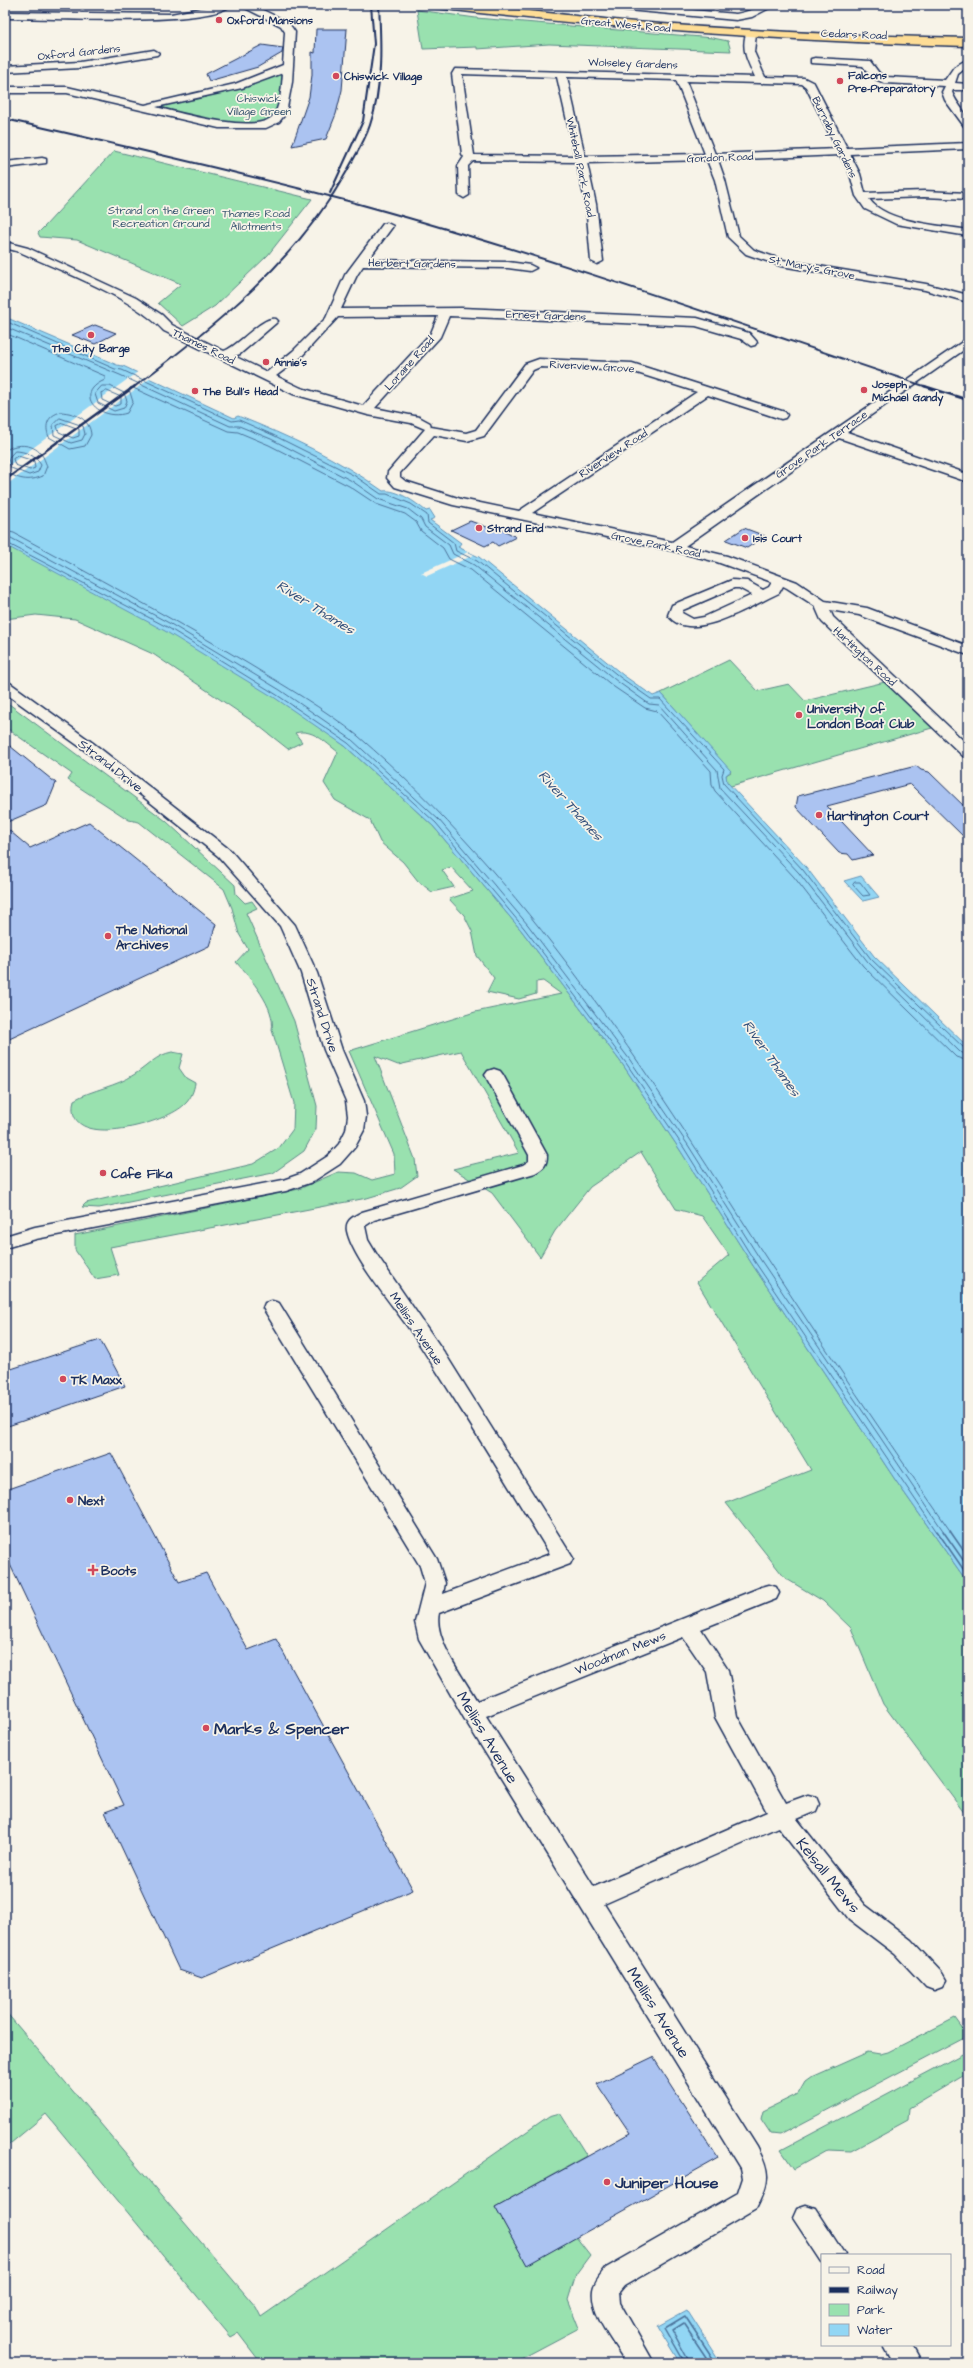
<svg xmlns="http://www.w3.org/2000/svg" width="973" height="2368" font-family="'Architects Daughter',sans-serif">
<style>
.green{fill:#99e1af;stroke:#5a8886}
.water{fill:#92d6f4;stroke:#6293b8}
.pier{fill:#f7f3e8}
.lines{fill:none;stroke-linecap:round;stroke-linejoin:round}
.shore-far1{stroke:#4b729a;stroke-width:1}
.shore{stroke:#4b729a;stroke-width:1.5}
.building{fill:#abc3f1;stroke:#1b2f5e}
.street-casing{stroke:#1b2f5e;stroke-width:3}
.highway-casing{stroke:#1b2f5e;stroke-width:3}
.street{fill:#f7f3e8;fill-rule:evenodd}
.highway{fill:#fedd96;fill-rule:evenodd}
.rail-far1{stroke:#1b2f5e;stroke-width:2}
.rail{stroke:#1b2f5e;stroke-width:2.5}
.poi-dot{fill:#d1495b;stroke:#f7f3e8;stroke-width:1.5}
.labels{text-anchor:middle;stroke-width:3.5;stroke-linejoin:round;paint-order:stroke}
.far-poi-label{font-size:11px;font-weight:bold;fill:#1b2f5e;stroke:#f7f3e8;text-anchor:start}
.far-street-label{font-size:11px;fill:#1b2f5e;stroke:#f7f3e8}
.far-park-label{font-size:11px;fill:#34536e;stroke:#f7f3e8}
.poi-label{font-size:13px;font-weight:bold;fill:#1b2f5e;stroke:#f7f3e8;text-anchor:start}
.street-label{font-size:13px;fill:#1b2f5e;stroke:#f7f3e8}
.water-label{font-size:14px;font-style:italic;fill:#33507c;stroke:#f7f3e8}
.near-poi-label{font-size:16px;font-weight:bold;fill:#1b2f5e;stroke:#f7f3e8;text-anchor:start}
.near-street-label{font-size:16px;fill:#1b2f5e;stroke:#f7f3e8}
</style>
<rect width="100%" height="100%" fill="#f7f3e8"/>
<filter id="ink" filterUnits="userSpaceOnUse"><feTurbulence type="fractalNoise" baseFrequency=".025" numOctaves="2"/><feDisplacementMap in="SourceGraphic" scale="8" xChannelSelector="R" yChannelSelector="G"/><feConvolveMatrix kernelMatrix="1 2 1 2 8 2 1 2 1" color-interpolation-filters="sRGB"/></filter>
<g filter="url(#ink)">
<g class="green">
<path d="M 417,10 L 476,18 L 713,38 L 728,41 L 731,51 L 549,44 L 477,49 L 477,47 L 423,49 Z"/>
<path d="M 287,70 L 276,119 L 246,127 L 144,108 L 202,96 Z"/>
<path d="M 114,151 L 312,199 L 268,255 L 215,306 L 183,326 L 158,303 L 181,284 L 77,240 L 40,237 L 38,233 L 45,226 Z"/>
<path d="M 5,535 L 191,631 L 345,746 L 433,826 L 521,930 L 623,1065 L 680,1150 L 752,1264 L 896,1481 L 968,1583 L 968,1818 L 883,1704 L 851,1628 L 823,1601 L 785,1578 L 726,1503 L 811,1470 L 697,1282 L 729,1255 L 702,1216 L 676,1209 L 641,1152 L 590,1187 L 555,1231 L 540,1257 L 492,1193 L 453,1169 L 519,1153 L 461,1051 L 398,1065 L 375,1056 L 415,1159 L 417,1176 L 400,1188 L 367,1198 L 110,1247 L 119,1275 L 95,1279 L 75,1250 L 75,1235 L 299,1189 L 338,1172 L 356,1173 L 372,1180 L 395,1174 L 394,1154 L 349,1051 L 475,1012 L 561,994 L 543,981 L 536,982 L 536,994 L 519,999 L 487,992 L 494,978 L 477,956 L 472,931 L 464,915 L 449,899 L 473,891 L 451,867 L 442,870 L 454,887 L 432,892 L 418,881 L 403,862 L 380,842 L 370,820 L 335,800 L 324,783 L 338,752 C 325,742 312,728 295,733 L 302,742 L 288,749 L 255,723 L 153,654 L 75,619 L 36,615 L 5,619 Z"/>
<path d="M 729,660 L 758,691 L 789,684 L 805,701 L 885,682 L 932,728 L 731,786 L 726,781 L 726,775 L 731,772 L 661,693 Z"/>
<path d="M 5,701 L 166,821 L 235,885 L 236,894 L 245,903 L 252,901 L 257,908 L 246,913 L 294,1021 L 317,1106 L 316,1129 L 304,1151 L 273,1173 L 99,1208 L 82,1207 L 86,1203 L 253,1164 L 279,1148 L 293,1129 L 294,1103 L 272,1030 C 276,1007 250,978 236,962 L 248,949 L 239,934 L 232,908 L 224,889 L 139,822 L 129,820 L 68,780 L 72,774 L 5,727 Z"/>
<path d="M 172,1052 L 183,1054 L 179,1068 L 186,1078 L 195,1083 C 194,1090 191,1098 186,1103 C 168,1124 61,1153 74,1100 C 93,1089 116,1087 135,1074 C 148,1066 156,1055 172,1052 Z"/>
<path d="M 5,2011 L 256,2307 L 261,2317 L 549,2116 L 560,2113 L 587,2156 L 495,2207 L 527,2264 L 576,2237 L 590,2255 L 576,2274 L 568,2300 L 579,2328 L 513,2363 L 261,2363 L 238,2333 L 231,2337 L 46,2114 L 5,2148 L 5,2090 L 10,2070 L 5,2064 Z"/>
<path d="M 955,2018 L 968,2036 L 780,2135 L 771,2134 L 761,2119 L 763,2111 L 798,2094 L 805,2082 L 812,2077 L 868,2052 L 880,2054 L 888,2052 Z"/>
<path d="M 968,2051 L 968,2073 L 909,2108 L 908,2120 L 851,2151 L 828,2150 L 794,2169 L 781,2150 Z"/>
</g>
<g class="water">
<path d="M 5,317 L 117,365 L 123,366 L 234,418 L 238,416 C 288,436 339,459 383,491 C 397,489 415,502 426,511 L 430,510 L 435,518 L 430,520 L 461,543 L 458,547 L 479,557 L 623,675 L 653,696 L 661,693 L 731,771 L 726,775 L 727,782 L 806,867 L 874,956 L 968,1047 L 968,1583 L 896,1481 L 752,1264 L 680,1150 L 623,1065 L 521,930 L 433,826 L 345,746 L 275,698 L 165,631 L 5,545 Z"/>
<path d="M 861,876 L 879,897 L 863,901 L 844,881 Z"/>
<path d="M 687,2310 L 721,2363 L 681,2363 L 658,2326 Z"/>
</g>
<g class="pier">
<path d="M 139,371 L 152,377 L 5,486 L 5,468 Z"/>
<path d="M 468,552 L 474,555 L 427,576 L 421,573 Z"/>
</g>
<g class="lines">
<g class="shore-far1">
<path d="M 5,321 L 115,369 L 122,370 L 232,421 L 239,420 L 273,435 L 355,476 L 381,494 L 387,494 L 411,504 L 427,515 L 428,523 L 454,543 L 456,551 L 477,561 L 621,678 L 651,699 L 660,699 L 724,769 L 722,775 L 724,784 L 803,870 L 871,959 L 964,1048 L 968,1049"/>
<path d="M 5,327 L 120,375 L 230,426 L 239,426 L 271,439 L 352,481 L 378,499 L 408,509 L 421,519 L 425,527 L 449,545 L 453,554 L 474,565 L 618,682 L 649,704 L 659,705 L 717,770 L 720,788 L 799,873 L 868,962 L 960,1052 L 968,1055"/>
<path d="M 5,333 L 105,376 L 105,380 C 71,394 101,422 127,413 L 133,402 L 129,389 L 131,387 L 228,431 L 238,432 L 269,445 L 349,486 L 376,504 L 405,514 L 416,522 L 421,531 L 443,548 L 449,559 L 471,570 L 614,687 L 645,708 L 657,711 L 711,771 L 712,785 L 715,791 L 794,877 L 863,966 L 956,1057 L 968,1061"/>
<path d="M 102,386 L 110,386 L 124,393 L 127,401 L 124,408 L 114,411 L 98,403 L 95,394 Z"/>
<path d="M 107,391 L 121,397 L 121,404 L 115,406 L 102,400 L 101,393 Z"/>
<path d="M 61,412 C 76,413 90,419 91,435 L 85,446 L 70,449 L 49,437 C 44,425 48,415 61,412 Z"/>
<path d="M 60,418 L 83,426 L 85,434 L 82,440 L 71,443 L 54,435 L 53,425 Z"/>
<path d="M 63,423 L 79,429 L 79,436 L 73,438 L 59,432 L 57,426 Z"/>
<path d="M 5,451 C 14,443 33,443 41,454 C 44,457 45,462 47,466 L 43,476 C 29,482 17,480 5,470"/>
<path d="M 15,451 C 26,451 36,456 41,465 L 38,472 L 29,475 L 11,468 L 8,459 Z"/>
<path d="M 18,456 L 34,461 L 35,468 L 30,470 L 15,465 L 13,459 Z"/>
<path d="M 5,531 L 14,533 C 92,575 170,617 247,663 C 283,685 325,709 358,736 C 525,880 646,1069 763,1253 C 824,1347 887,1440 951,1532"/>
<path d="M 5,537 L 11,538 L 169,623 L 280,690 L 351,739 L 439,820 L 528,925 L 630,1060 L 688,1145 L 760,1259 L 944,1532"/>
<path d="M 5,542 L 167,627 L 277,695 L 348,743 L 436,823 L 524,928 L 626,1063 L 684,1148 L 755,1262 L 937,1532"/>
<path d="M 855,882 L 860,882 L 870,895 L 863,896 L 853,885 Z"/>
</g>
<g class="shore">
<path d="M 937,1531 L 968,1576"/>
<path d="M 943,1531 L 968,1567"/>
<path d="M 950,1531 L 968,1557"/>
<path d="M 685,2363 L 665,2328 L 685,2316 L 716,2363"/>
<path d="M 690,2363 L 672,2330 L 683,2323 L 710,2363"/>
</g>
</g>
<g class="building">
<path d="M 316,29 L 347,29 L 342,90 L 336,114 L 326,139 L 292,146 L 309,97 L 312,75 L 312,52 L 315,53 Z"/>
<path d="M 262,45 L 283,48 L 282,53 L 258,67 L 209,81 L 206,74 Z"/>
<path d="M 95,325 L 116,333 L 95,344 L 72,335 Z"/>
<path d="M 470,521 L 495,530 L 500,528 L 516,537 L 498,546 L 493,542 L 485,546 L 451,530 Z"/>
<path d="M 744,528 L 765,536 L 747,548 L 726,540 Z"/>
<path d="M 5,742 L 56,783 L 47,805 L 5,823 Z"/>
<path d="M 916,766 L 921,770 L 929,772 L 968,810 L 968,841 L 910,784 L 827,806 L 873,855 L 853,860 L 848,854 L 839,853 L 796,807 L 798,796 Z"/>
<path d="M 89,822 L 216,924 L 209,946 L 5,1041 L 5,827 L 30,848 Z"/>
<path d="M 100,1340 L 125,1386 L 5,1427 L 5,1371 Z"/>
<path d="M 111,1453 L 179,1582 L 206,1573 L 248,1650 L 276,1639 L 413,1890 L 202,1978 L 179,1970 L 105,1812 L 124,1805 L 5,1554 L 5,1490 Z"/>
<path d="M 653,2057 L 718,2158 L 527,2265 L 495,2207 L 630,2133 L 597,2084 Z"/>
</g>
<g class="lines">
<defs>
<g id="street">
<path d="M 216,5 L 231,5 C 211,27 42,18 5,18 L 5,12 L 171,14 Z"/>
<path d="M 239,5 L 252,5 L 288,22 L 295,32 L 292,82 L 286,113 L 279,122 L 266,128 L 219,128 L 67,93 L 5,93 L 5,87 L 67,87 L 145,105 L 235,84 L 283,65 L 285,32 L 281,26 ZM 283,73 C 282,84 281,108 272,117 C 254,134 180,113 156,107 L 242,88 Z"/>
<path d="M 601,5 L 637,5 L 736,14 C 750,12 760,5 775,5 L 752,17 L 736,20 L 606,8 Z"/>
<path d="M 751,31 L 756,34 L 754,52 L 765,77 L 804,78 L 814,83 L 847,148 L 968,143 L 968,149 L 850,154 L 860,174 L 865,193 L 924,191 L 968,193 L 968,199 L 924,197 L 869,199 C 886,223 940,225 968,230 L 968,236 L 896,224 L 865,209 L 856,196 L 850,174 L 840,155 L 718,160 L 725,180 L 739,236 L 754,250 L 783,260 L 926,284 L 968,295 L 968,302 L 925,290 L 781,266 L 746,254 L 728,237 L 715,180 L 707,160 L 587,163 L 596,204 L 603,261 L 597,264 L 591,261 L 586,204 L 576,162 L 473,161 L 468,166 L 469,195 L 464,198 L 459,195 L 458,166 L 464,157 L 462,154 L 452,74 L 455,69 L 755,77 C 748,62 741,50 746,34 ZM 462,74 L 557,77 L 575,156 L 474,155 ZM 567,77 L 676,80 L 705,154 L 585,156 ZM 686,81 L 802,84 L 806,87 L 837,149 L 715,154 Z"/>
<path d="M 154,50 L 159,53 L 157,55 L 80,68 L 5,72 L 5,66 L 80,62 Z"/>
<path d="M 815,58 L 870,61 L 879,73 L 886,77 L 945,80 L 954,67 L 968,59 L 968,66 L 958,74 L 955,83 L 968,84 L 968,90 L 953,90 L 952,92 C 957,106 968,111 968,127 L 964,126 L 945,100 L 942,92 L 945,86 L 884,83 L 871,77 L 863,66 L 811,63 L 811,59 Z"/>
<path d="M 42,158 L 46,159 L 46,163 L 5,168 L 5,162 Z"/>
<path d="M 387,223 L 393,226 L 368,260 L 508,262 L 530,265 L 536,268 L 530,271 L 508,268 L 363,266 L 357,275 L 341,309 L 461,308 L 697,318 L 749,333 L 757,342 L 755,345 L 751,346 L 741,339 L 696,326 L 449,316 L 440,337 L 375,408 L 419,417 L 430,423 L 431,427 L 466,433 L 476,430 L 525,364 L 539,359 L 632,363 L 785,412 L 787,415 L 785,418 L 781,419 L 708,395 L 532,513 L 672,542 L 968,338 L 968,347 L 847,432 L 968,474 L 968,482 L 839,438 L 685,546 L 727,556 L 797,582 L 825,601 L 867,608 L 968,646 L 968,655 L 859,615 L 830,610 L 833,617 L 968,745 L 968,757 L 963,756 L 822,622 L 815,606 L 787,588 L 783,586 L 779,593 C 754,604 689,646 668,615 L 672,605 L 732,580 L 747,581 L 763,590 L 769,587 L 772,582 L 717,562 L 674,551 L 453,505 L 395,487 L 387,478 L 388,472 L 425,429 L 411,423 L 368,415 L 293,394 L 164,331 C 133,297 62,272 20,252 L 5,248 L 5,242 L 28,248 L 136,298 L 162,315 L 172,325 L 224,351 C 239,346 263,315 276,319 L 278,321 L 276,323 L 240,354 L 234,356 L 267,372 L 293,351 L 326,318 L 345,275 L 383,224 ZM 438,316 L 431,333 L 363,406 L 301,388 L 276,376 L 301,357 L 338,317 ZM 540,367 L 631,371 L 697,392 L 519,511 L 461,499 L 405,481 L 400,477 L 400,473 L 434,435 L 467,441 L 484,436 L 533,370 ZM 734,588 L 739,588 L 752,595 L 704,617 L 693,619 L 682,613 L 683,610 Z"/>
<path d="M 5,682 L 10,683 L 93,743 L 230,850 L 295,925 L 317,973 L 342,1050 L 364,1101 L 366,1116 L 364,1130 L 355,1147 L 340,1164 L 312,1182 L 286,1191 L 36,1239 L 5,1248 L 5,1236 L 35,1227 L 283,1180 L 300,1174 L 328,1156 L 339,1144 L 346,1130 L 348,1116 L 346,1101 L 324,1050 L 301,973 L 280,926 L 218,856 L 83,749 L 5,693 Z"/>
<path d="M 494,1069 L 500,1071 L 503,1075 L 547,1155 C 547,1165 544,1168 535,1173 L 374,1220 L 365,1226 L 368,1240 L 377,1255 L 446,1355 L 573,1558 L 570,1564 L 439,1613 C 433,1639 464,1678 477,1701 L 762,1587 L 769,1585 L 776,1587 L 779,1593 L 776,1599 L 701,1629 L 728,1670 L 737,1716 L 786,1803 L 808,1795 L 816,1797 L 819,1804 L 816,1811 L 797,1819 L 865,1905 L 911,1940 L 942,1973 L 946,1980 L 942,1987 L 934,1990 L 926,1987 L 895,1954 L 849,1919 L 778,1827 L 604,1904 L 757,2147 C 771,2174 770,2182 756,2209 L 624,2286 L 619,2292 L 620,2303 L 654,2363 L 626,2363 C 614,2342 590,2315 593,2290 C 594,2282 601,2274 606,2268 L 738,2193 L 743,2178 L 741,2168 L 464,1718 L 419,1639 L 415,1622 L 425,1583 L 420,1566 L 263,1308 L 265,1303 L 272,1301 L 279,1303 L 437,1559 L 445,1583 L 443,1594 L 550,1554 C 505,1480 460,1406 412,1333 C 395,1307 353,1260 347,1231 C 345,1220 353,1217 362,1212 L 523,1165 L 529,1161 L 529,1155 L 485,1075 L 488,1071 ZM 683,1637 L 707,1672 L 715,1717 L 767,1812 L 594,1887 L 486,1716 Z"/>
<path d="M 806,2206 L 815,2209 L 845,2255 L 822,2255 L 822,2262 L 793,2218 L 797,2209 Z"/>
<path d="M 883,2345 L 912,2345 L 922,2363 L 893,2363 Z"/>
</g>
<path id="highway" d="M 430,5 C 499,5 567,16 635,22 C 746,31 857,36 968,38 L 968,46 C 790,41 613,29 436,8 Z"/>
</defs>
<use href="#street" class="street-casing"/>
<use href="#highway" class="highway-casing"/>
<use href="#street" class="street"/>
<use href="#highway" class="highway"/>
<g class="rail-far1">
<path d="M 5,119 C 120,145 234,171 348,201 C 543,254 735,323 927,387"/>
<path d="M 330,193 L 363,121 L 374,44 L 371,5"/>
<path d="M 134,387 C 216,325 296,262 347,171 C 355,156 365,141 370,125 C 383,88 381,43 379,5"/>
</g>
<g class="rail">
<path d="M 924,386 L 968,400"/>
<path d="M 5,480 L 135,386"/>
</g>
</g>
</g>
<g class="poi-dot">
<circle cx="219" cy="20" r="4"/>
<circle cx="336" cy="76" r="4"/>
<circle cx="840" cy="81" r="4"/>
<circle cx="91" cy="335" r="4"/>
<circle cx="266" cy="362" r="4"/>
<circle cx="864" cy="390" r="4"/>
<circle cx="195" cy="391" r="4"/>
<circle cx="479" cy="528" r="4"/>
<circle cx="745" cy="538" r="4"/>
<circle cx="799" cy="715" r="4"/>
<circle cx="819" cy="815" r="4"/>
<circle cx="108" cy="936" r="4"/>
<circle cx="103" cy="1173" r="4"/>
<circle cx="63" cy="1379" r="4"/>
<circle cx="70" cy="1500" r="4"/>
<path d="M91 1564h4v4h4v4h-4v4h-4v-4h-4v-4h4z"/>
<circle cx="206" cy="1728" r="4"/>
<circle cx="607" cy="2182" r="4"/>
</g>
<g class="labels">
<g class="far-poi-label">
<text x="227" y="24">Oxford Mansions</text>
<text x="848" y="79">Falcons<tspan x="848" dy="13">Pre-Preparatory</tspan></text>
<text x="344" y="80">Chiswick Village</text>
<text x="91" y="352" text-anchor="middle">The City Barge</text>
<text x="274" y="366">Annie's</text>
<text x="872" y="388">Joseph<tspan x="872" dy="13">Michael Gandy</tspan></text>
<text x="203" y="395">The Bull's Head</text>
<text x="487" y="532">Strand End</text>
<text x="753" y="542">Isis Court</text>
</g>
<g class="far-street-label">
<text transform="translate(626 24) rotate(5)" y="4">Great West Road</text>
<text transform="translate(854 34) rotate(2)" y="4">Cedars Road</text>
<text transform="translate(79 52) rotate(-6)" y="4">Oxford Gardens</text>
<text transform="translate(633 63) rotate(2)" y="4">Wolseley Gardens</text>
<text transform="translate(835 137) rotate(64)" y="4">Burnaby Gardens</text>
<text transform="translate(720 157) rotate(-2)" y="4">Gordon Road</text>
<text transform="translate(581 167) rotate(78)" y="4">Whitehall Park Road</text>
<text transform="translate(412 263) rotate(1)" y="4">Herbert Gardens</text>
<text transform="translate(812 267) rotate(11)" y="4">St. Mary's Grove</text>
<text transform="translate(546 315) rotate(2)" y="4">Ernest Gardens</text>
<text transform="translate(204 346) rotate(26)" y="4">Thames Road</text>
<text transform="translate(409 363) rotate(-48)" y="4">Loraine Road</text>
<text transform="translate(592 366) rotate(3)" y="4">Riverview Grove</text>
<text transform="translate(821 444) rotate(-35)" y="4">Grove Park Terrace</text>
<text transform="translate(613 453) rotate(-33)" y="4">Riverview Road</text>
<text transform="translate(656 544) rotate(12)" y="4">Grove Park Road</text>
<text transform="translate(865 656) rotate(43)" y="4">Hartington Road</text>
</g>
<g class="far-park-label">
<text x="259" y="102">Chiswick<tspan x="259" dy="13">Village Green</tspan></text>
<text x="161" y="214">Strand on the Green<tspan x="161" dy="13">Recreation Ground</tspan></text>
<text x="256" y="217">Thames Road<tspan x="256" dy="13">Allotments</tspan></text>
</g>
<g class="poi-label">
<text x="807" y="713">University of<tspan x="807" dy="15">London Boat Club</tspan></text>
<text x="827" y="820">Hartington Court</text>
<text x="116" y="934">The National<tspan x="116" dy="15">Archives</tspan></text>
<text x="111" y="1178">Cafe Fika</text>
<text x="71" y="1384">TK Maxx</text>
<text x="78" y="1505">Next</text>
<text x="101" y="1575">Boots</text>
</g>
<g class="street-label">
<text transform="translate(111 765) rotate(38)" y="5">Strand Drive</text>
<text transform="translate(323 1015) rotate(72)" y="5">Strand Drive</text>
<text transform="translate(417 1328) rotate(56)" y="5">Melliss Avenue</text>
<text transform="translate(620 1652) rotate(-22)" y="5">Woodman Mews</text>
</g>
<g class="water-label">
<text transform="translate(316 607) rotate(32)" y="5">River Thames</text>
<text transform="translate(571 805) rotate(48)" y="5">River Thames</text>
<text transform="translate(772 1058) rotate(55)" y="5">River Thames</text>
</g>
<g class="near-poi-label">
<text x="214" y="1734">Marks &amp; Spencer</text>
<text x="615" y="2188">Juniper House</text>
</g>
<g class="near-street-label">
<text transform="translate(488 1737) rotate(59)" y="6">Melliss Avenue</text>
<text transform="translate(829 1875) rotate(51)" y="6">Kelsall Mews</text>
<text transform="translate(659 2012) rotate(58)" y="6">Melliss Avenue</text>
</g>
</g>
<rect width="973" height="2368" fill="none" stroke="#f7f3e8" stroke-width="20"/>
<rect x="10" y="10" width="953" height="2348" fill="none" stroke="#1b2f5e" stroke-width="1.5" filter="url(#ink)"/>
<rect x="821" y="2254" width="130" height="92" fill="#f7f3e8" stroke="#9fa5b1"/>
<rect x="829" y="2267" width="20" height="6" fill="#f7f3e8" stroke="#9fa5b1"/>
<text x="857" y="2274" font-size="12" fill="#1b2f5e">Road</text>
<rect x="829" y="2287" width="20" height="6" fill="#1b2f5e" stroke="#9fa5b1"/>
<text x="857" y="2294" font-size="12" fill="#1b2f5e">Railway</text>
<rect x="829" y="2304" width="20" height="12" fill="#99e1af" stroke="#9fa5b1"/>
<text x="857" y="2314" font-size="12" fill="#1b2f5e">Park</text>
<rect x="829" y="2324" width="20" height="12" fill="#92d6f4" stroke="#9fa5b1"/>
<text x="857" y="2334" font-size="12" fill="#1b2f5e">Water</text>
</svg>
